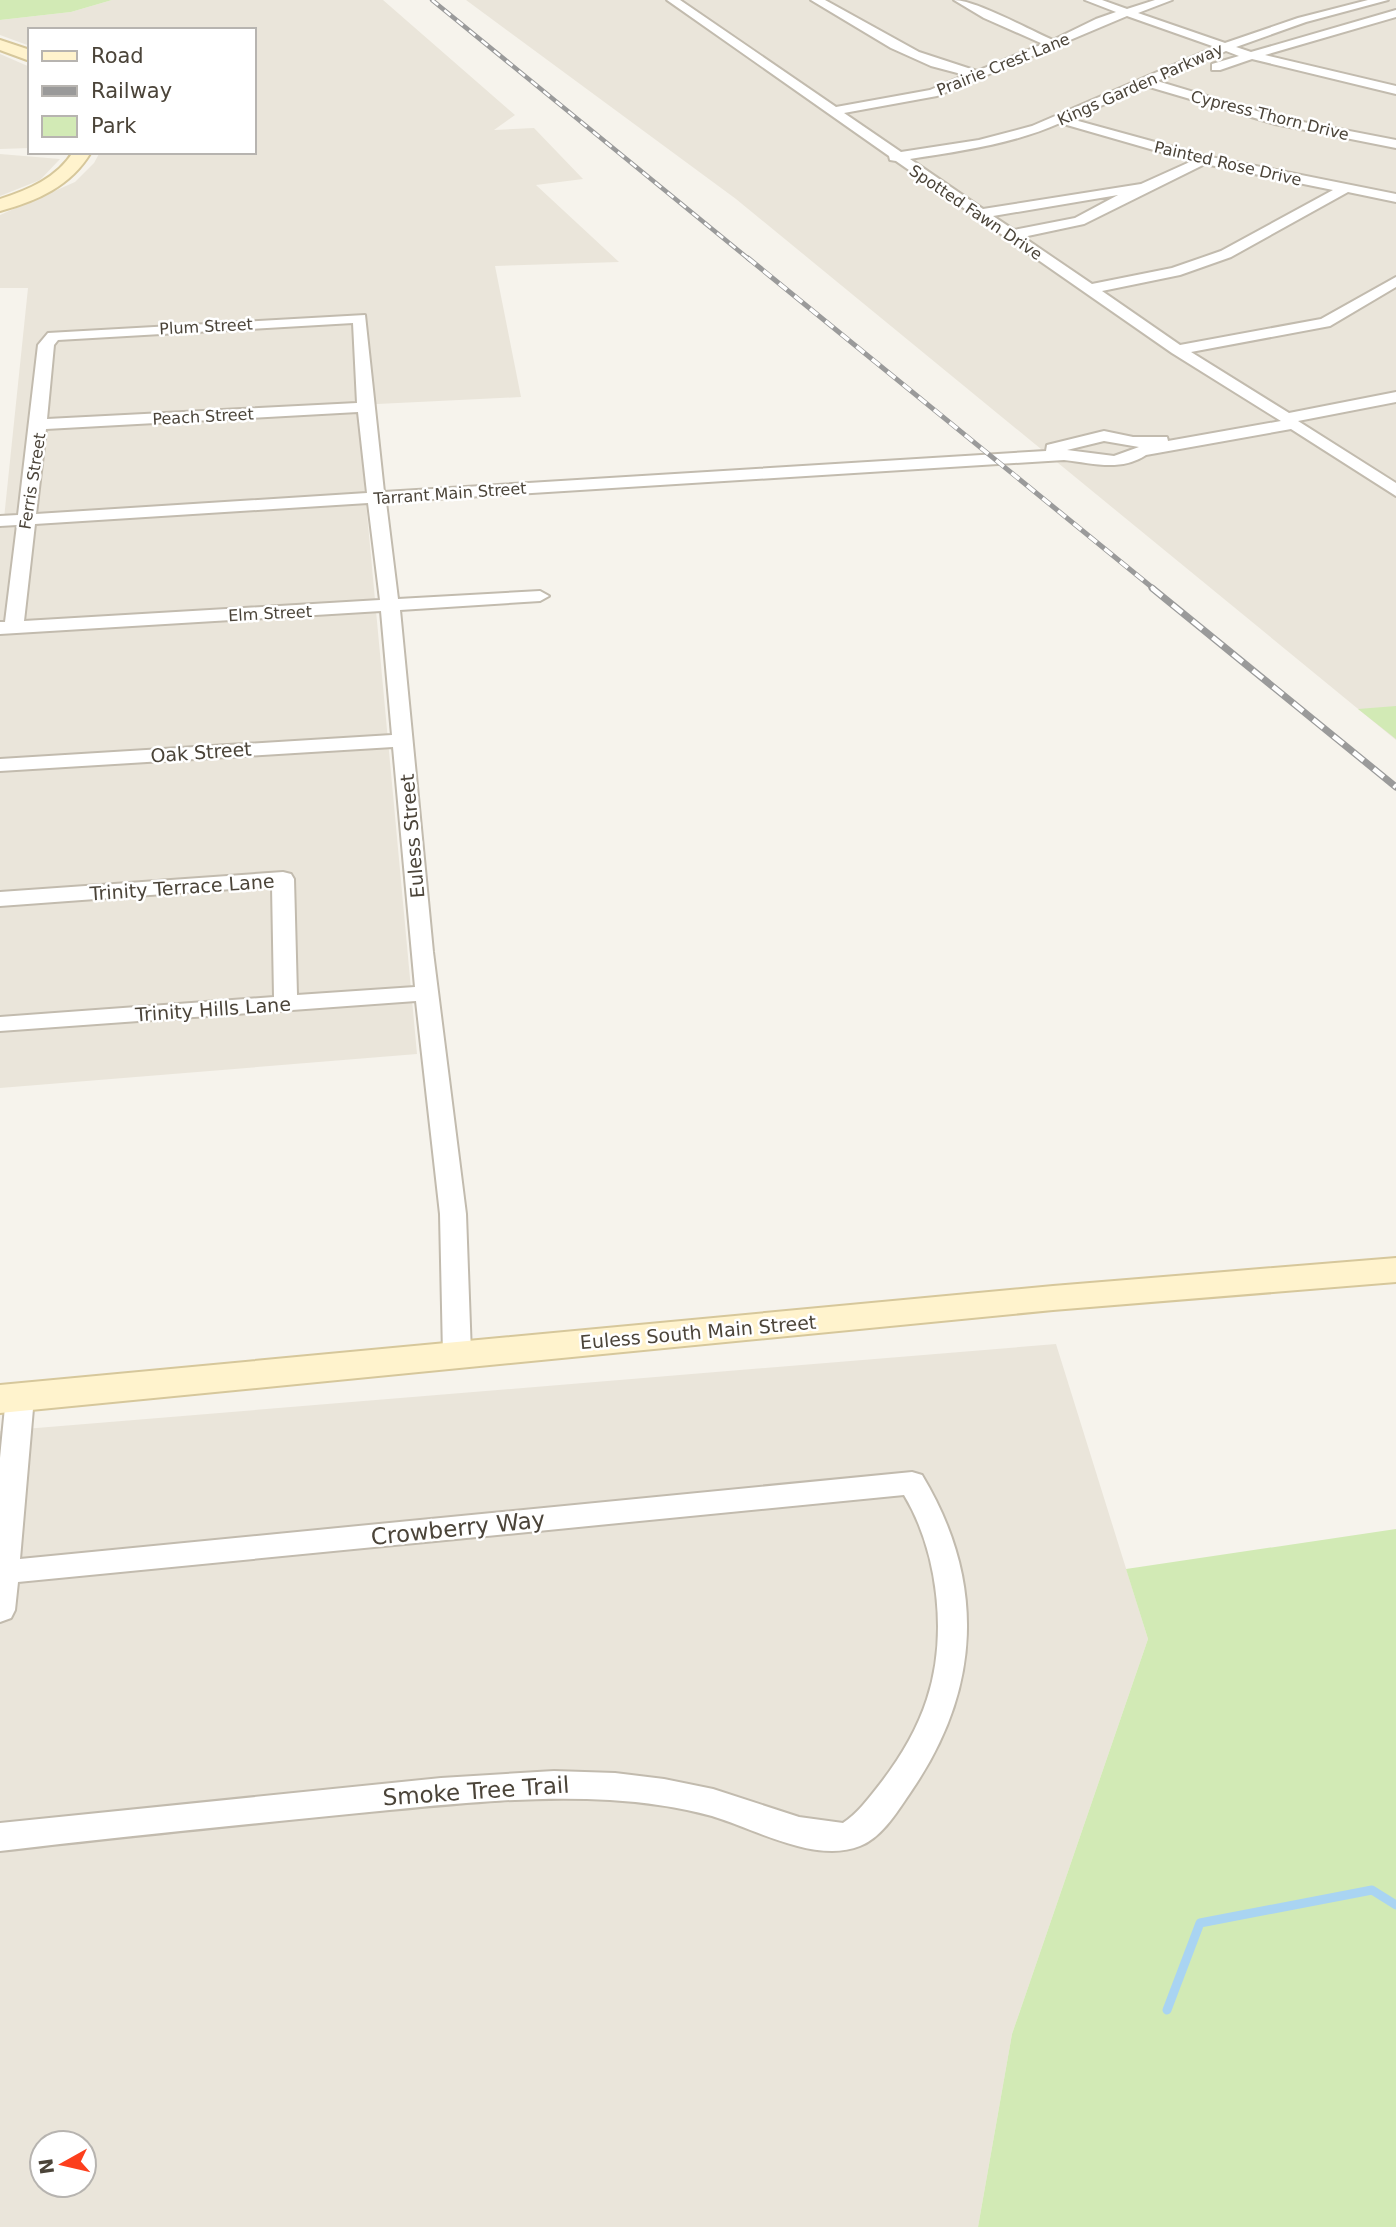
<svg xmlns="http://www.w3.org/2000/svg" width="1396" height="2227" font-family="'DejaVu Sans',sans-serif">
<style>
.residential{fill:#eae5da;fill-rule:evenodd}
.green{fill:#d2eab5}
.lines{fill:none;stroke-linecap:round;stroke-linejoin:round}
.stream{stroke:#a9d4f2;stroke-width:9}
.street-casing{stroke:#c2bbae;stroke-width:4}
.secondary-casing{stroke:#d6c79b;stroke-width:4}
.street{fill:#fff;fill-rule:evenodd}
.secondary{fill:#fff3cd;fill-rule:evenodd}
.rail-far2-casing{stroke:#9a9a9a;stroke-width:4.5}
.rail-far1-casing{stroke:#9a9a9a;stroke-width:5}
.rail-casing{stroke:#9a9a9a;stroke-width:7}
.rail-far2{stroke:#fff;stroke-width:2.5;stroke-dasharray:8;stroke-linecap:butt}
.rail-far1{stroke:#fff;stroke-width:3.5;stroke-dasharray:10;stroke-linecap:butt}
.rail{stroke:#fff;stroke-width:4.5;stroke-dasharray:13;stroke-linecap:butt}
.labels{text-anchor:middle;stroke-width:5;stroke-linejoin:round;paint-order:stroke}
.far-street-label{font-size:16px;fill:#4b4439;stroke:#fff}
.street-label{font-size:19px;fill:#4b4439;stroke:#fff}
.near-street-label{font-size:23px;fill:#4b4439;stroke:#fff}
</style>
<rect width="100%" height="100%" fill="#f6f3ec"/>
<g class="residential">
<path d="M 112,0 L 383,0 L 515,115 L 494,130 L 534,128 L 583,179 L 536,185 L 619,262 L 495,266 L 521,397 L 357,405 L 417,1054 L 0,1088 L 0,528 L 3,528 L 28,288 L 0,288 L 0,215 L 75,182 L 94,163 L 100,152 L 254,152 L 254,30 L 30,30 L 30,46 L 0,35 L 0,20 L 71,12 Z"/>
<path d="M 466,0 L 1396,0 L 1396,740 L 736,199 Z"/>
<path d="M 0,54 L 30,67 L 30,148 L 0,149 Z"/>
<path d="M 0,154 L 60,159 L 40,180 L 0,196 Z"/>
<path d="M 1056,1344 L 1148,1639 L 1012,2034 L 978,2227 L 0,2227 L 0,1431 ZM 42,2143 L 84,2143 L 84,2185 L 42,2185 Z"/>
</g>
<g class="green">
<path d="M 0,0 L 112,0 L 71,12 L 0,20 Z"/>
<path d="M 1396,706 L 1396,739 L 1358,709 Z"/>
<path d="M 1396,1529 L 1396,2227 L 978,2227 L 1012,2034 L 1148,1639 L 1126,1569 Z"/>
</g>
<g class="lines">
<path class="stream" d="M 1167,2010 L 1200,1923 L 1372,1890 L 1396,1905"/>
<defs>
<g id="street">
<path d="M 667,0 L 680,0 L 836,107 L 930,90 L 965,75 L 931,66 L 891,48 L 811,0 L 825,0 L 919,52 L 977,71 L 1043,44 L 984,18 L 954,0 C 975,0 1030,30 1053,40 L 1096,19 L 1116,12 L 1085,0 L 1102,0 L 1127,9 L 1155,0 L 1172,0 L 1138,13 L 1225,43 L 1298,18 L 1368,0 L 1388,0 L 1306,22 L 1236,47 L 1251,52 L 1396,10 L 1396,17 L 1265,55 L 1396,86 L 1396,94 L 1252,59 L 1220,70 L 1212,70 L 1212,64 L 1239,56 L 1226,51 L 1157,81 L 1277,117 L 1396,140 L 1396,148 L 1275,124 L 1146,86 L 1071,119 L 1206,156 L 1396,194 L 1396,202 L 1348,192 L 1231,257 L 1180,275 L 1102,291 L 1180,345 L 1321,319 L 1396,277 L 1396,287 L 1330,326 L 1191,352 L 1289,413 L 1396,392 L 1396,402 L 1298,421 L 1396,483 L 1396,496 L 1291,429 L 1146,455 C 1120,472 1093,463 1064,460 L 386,502 L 398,599 L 540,591 L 549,596 L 540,601 L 400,610 L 433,952 L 466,1214 L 471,1354 L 467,1361 L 457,1364 L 447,1361 L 443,1354 L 440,1214 L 416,1001 L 0,1031 L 0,1017 L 274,997 L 272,886 L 0,906 L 0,892 L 283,872 L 291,874 L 294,879 L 297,995 L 415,987 L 393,747 L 0,771 L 0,759 L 392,735 L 381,611 L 0,634 L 0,622 L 5,622 L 17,525 L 0,526 L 0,516 L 18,515 L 38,345 L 48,333 L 365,315 L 384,492 L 1046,451 L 1047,445 L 1104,431 L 1133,437 L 1167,437 L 1168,441 L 1281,421 L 1172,353 L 896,161 L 890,160 L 889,156 ZM 1127,16 L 1215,47 L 1032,126 L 979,140 L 901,152 L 844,113 L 937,96 ZM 1060,123 L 1192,161 L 1141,184 L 983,209 L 910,159 C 961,151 1013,144 1060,123 ZM 1205,164 L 1333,190 L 1221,251 L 1172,268 L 1092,284 L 1023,237 L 1084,224 ZM 1118,195 L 1075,218 L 1014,230 L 993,216 ZM 353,323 L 357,403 L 47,419 L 54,345 L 58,340 ZM 358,412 L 367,493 L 36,514 L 46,429 ZM 1104,441 L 1139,447 L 1114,456 L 1067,450 ZM 368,503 L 380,600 L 24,621 L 35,524 Z"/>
<path d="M 20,1387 L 30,1390 L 34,1397 L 20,1559 L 912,1472 L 922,1475 C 986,1581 981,1689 912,1790 C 899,1809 883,1837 860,1846 C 816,1864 755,1829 712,1816 C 679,1807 644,1802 610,1800 C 526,1795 443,1805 359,1813 C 239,1825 120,1837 0,1851 L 0,1823 L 441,1778 L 554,1771 L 615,1773 L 664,1779 L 713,1789 L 799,1817 L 843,1823 C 858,1813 869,1798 880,1784 C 900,1758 917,1730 927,1699 C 948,1636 938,1551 904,1495 L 18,1582 L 15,1610 L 11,1618 L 0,1622 L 0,1458 L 6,1397 L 10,1390 Z"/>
</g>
<g id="secondary">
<path d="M 0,40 L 30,50 L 30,61 L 0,50 Z"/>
<path d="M 73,152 L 91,152 C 71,186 37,201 0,211 L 0,199 C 28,190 57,178 73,152 Z"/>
<path d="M 1396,1258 L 1396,1282 L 1053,1310 L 0,1413 L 0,1385 L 1053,1286 Z"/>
</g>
</defs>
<use href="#street" class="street-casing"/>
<use href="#secondary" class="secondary-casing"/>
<use href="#street" class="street"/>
<use href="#secondary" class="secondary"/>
<defs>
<path id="rail-far2" d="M 432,0 L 750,260"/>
<path id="rail-far1" d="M 748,258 L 1154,589"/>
<path id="rail" d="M 1152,588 L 1396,787"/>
</defs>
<use href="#rail-far2" class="rail-far2-casing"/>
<use href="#rail-far1" class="rail-far1-casing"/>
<use href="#rail" class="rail-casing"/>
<use href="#rail-far2" class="rail-far2"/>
<use href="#rail-far1" class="rail-far1"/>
<use href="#rail" class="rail"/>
</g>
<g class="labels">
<g class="far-street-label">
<text transform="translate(1003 64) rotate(-22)" y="6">Prairie Crest Lane</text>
<text transform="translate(1140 84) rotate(-24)" y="6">Kings Garden Parkway</text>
<text transform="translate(1270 115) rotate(14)" y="6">Cypress Thorn Drive</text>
<text transform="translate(1228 163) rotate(13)" y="6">Painted Rose Drive</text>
<text transform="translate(976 212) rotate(34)" y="6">Spotted Fawn Drive</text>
<text transform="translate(206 326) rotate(-3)" y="6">Plum Street</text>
<text transform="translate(203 416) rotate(-3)" y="6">Peach Street</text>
<text transform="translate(32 481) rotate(-81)" y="6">Ferris Street</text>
<text transform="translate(450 493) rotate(-4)" y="6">Tarrant Main Street</text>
<text transform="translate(270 613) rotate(-3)" y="6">Elm Street</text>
</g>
<g class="street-label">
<text transform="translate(201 752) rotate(-4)" y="7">Oak Street</text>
<text transform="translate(412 836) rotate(-95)" y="7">Euless Street</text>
<text transform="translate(182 887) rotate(-4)" y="7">Trinity Terrace Lane</text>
<text transform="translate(213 1009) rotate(-4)" y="7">Trinity Hills Lane</text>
<text transform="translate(698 1332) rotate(-5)" y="7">Euless South Main Street</text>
</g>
<g class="near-street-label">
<text transform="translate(458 1528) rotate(-6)" y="8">Crowberry Way</text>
<text transform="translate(476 1791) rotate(-4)" y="8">Smoke Tree Trail</text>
</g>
</g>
<rect x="28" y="28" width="228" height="126" fill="#ffffff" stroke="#b7b4b0" stroke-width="2"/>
<rect x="42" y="51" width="35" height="10" fill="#fff3cd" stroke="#b7b4b0" stroke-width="2"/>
<text x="91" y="63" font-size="21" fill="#4b4439">Road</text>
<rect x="42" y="86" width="35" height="10" fill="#9a9a9a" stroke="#b7b4b0" stroke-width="2"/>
<text x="91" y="98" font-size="21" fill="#4b4439">Railway</text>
<rect x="42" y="116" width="35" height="21" fill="#d2eab5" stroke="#b7b4b0" stroke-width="2"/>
<text x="91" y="133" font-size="21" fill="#4b4439">Park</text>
<g transform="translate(63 2164) rotate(262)"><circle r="33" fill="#ffffff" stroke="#b7b4b0" stroke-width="2"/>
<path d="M0-5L12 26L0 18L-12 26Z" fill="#fc3f1d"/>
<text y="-10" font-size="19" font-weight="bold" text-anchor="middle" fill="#4b4439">N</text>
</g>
</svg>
